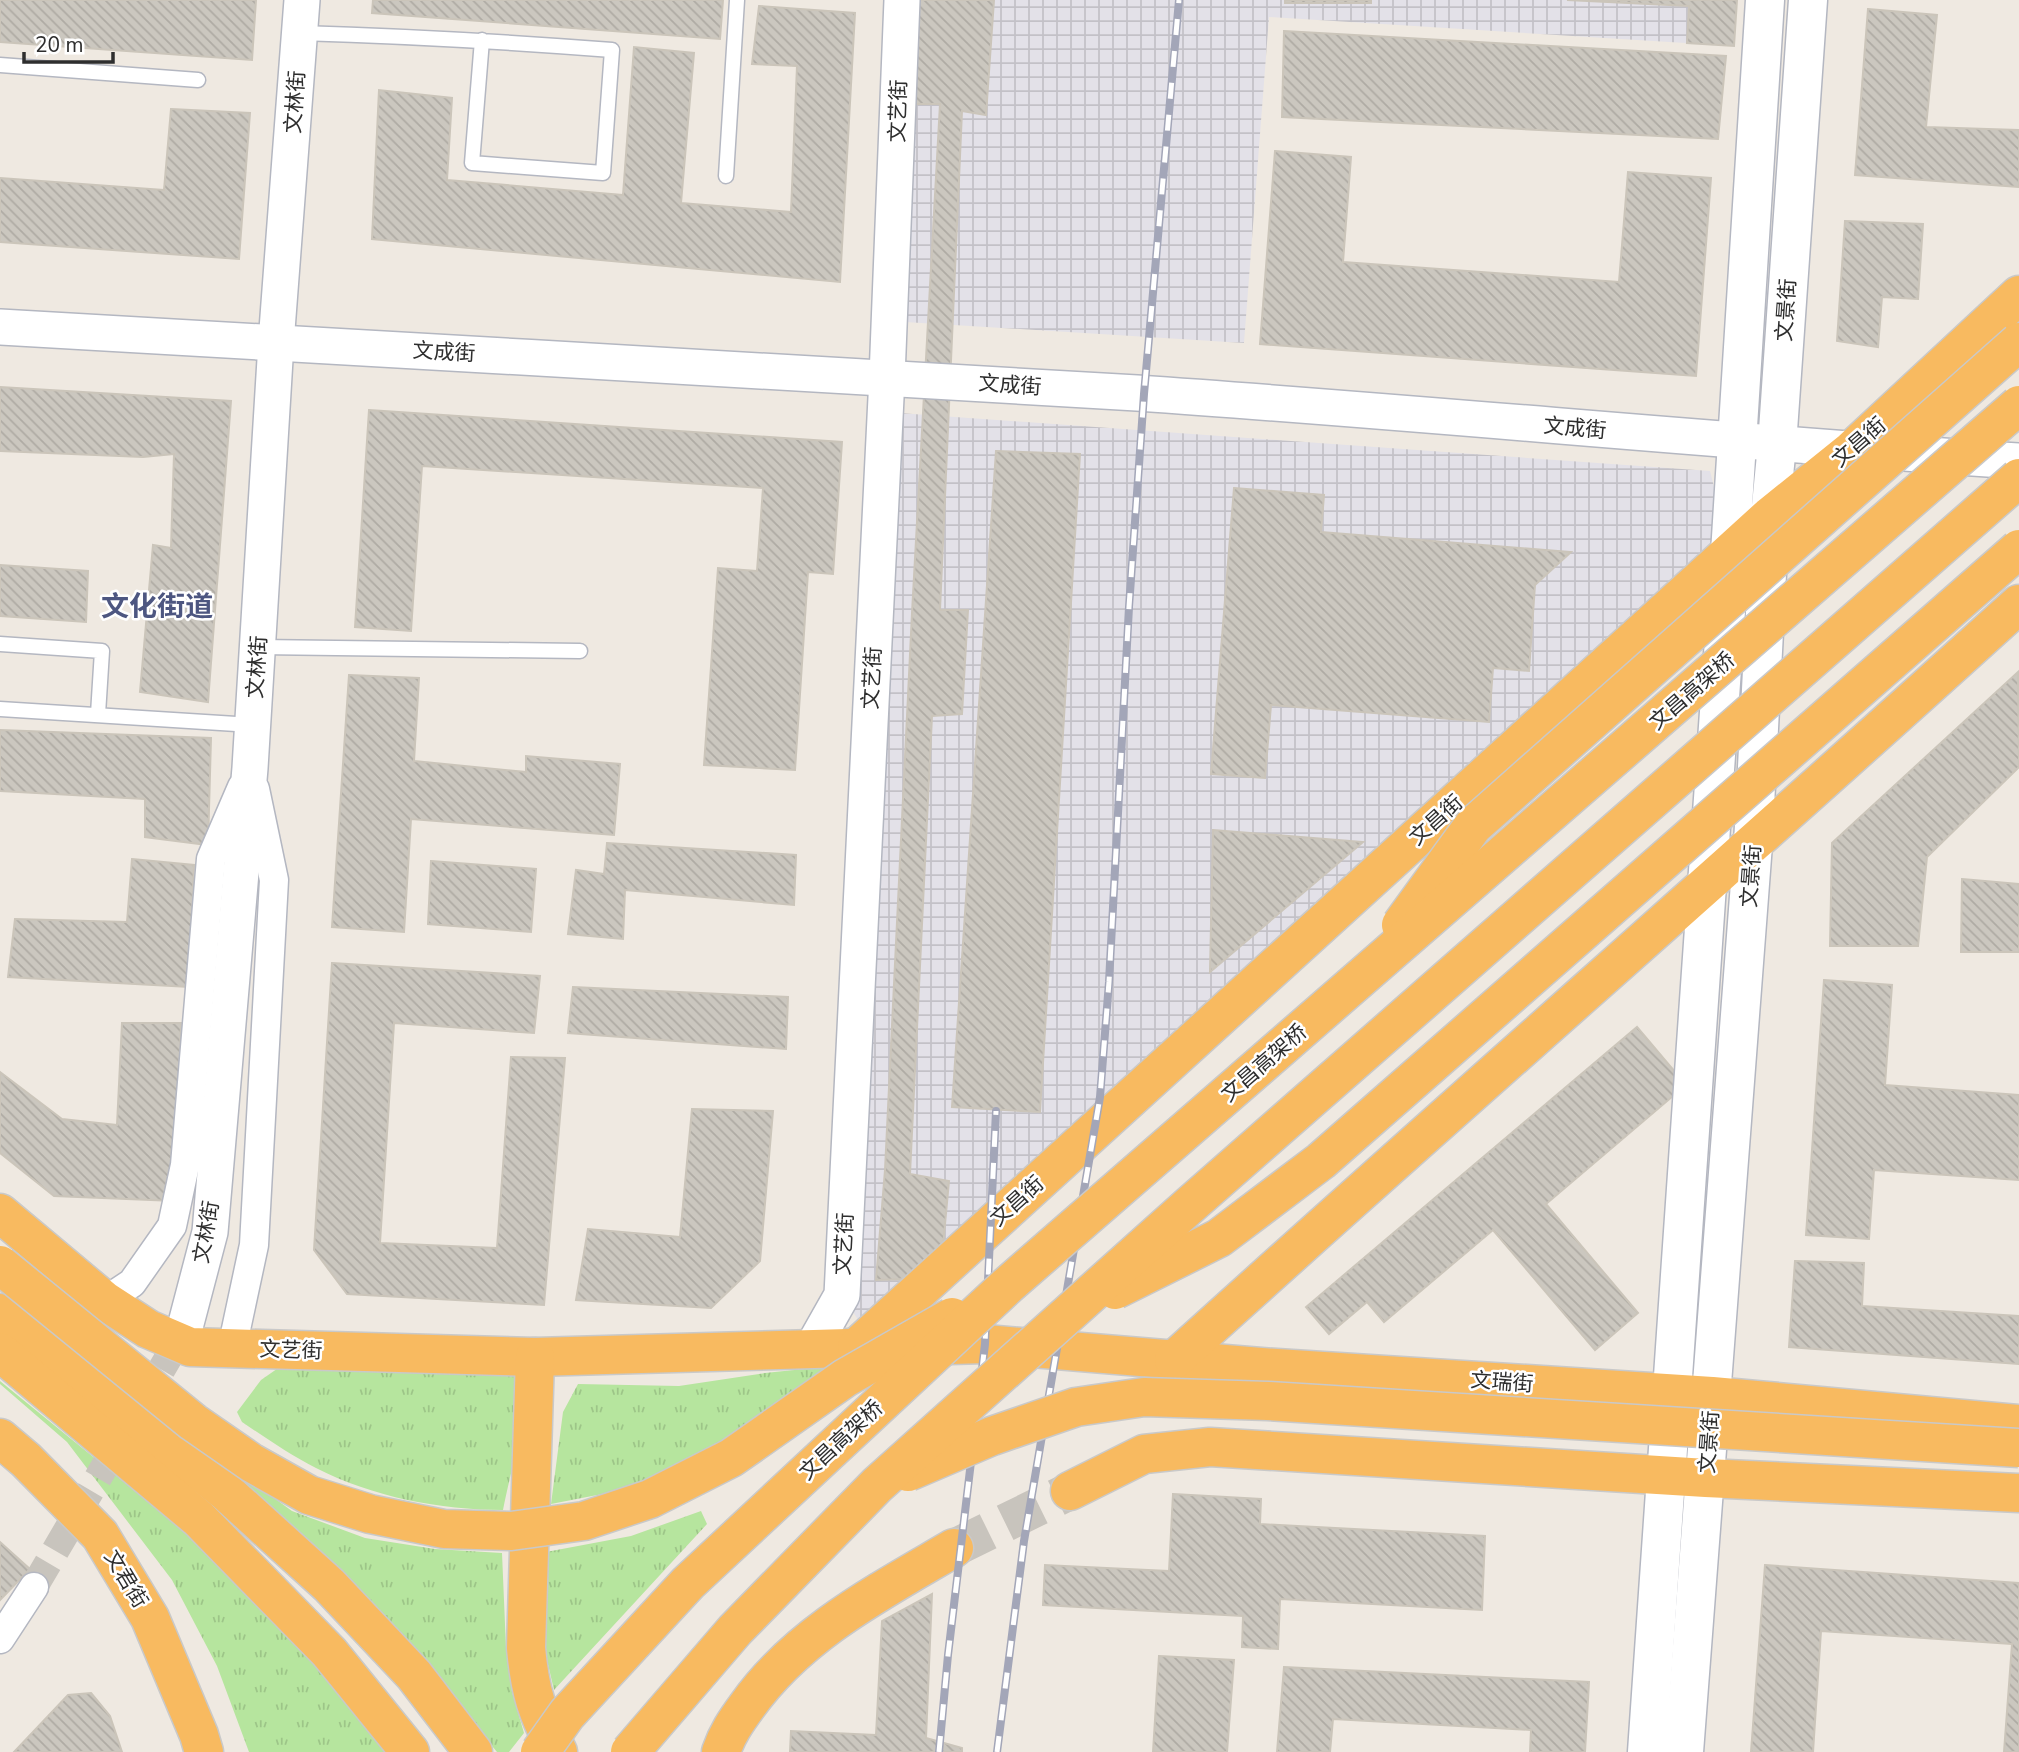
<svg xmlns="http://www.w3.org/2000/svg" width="2019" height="1752" font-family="'Nunito Sans','Noto Sans SC',sans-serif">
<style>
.industrial{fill:url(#industrial-grid)}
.grass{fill:url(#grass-tufts)}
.building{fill:url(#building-back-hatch);stroke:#cbc5ba;stroke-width:2}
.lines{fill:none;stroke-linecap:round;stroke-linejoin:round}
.minor-tunnel{stroke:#c8c4bd;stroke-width:28;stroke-dasharray:28 14;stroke-linecap:butt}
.trunk-tunnel{stroke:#c8c4bd;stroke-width:38;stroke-dasharray:38 19;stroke-linecap:butt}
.service-casing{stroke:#b4b7c1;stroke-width:17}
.minor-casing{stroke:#b4b7c1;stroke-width:31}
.tertiary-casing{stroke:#b4b7c1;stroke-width:38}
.secondary-casing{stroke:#b4b7c1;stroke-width:41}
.trunk-casing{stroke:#c9c9c9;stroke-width:41}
.service{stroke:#fff;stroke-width:14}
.minor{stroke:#fff;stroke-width:28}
.tertiary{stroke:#fff;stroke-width:35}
.secondary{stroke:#fff;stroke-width:38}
.trunk{stroke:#f8ba60;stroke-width:38}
.rail-casing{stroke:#a3a6b8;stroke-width:8}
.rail{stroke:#fff;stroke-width:5;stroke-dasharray:16;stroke-linecap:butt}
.trunk-bridge-casing{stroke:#c9c9c9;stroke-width:41;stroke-linecap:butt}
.trunk-bridge{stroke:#f8ba60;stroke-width:38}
.labels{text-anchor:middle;stroke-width:5;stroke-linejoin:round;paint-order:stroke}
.street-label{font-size:21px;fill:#2e2e2e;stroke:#fff}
.district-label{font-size:28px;font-weight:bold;fill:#4d5680;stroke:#fff}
</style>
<defs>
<pattern id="industrial-grid" width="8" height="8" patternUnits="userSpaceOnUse" patternTransform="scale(1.75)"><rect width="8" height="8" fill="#e3e1e8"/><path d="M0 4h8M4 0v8" fill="none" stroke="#c3c1c7"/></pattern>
<pattern id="grass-tufts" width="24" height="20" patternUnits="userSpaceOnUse" patternTransform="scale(1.75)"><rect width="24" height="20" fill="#b6e59e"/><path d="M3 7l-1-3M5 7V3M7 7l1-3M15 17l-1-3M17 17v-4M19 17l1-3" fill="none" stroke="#9dc588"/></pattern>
<pattern id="building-back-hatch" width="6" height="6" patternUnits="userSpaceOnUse" patternTransform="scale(1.75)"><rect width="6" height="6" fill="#cbc7bf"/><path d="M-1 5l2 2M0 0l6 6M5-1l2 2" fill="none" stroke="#afaba4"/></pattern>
</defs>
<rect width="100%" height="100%" fill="#efe9e1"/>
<g class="industrial">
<path d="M 902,0 L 1737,0 L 1734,46 L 1269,17 L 1244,343 L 889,321 Z"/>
<path d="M 885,412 L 1710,471 L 1718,503 L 1715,566 L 875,1346 L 842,1295 Z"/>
</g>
<g class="grass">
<path d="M 284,1364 L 515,1375 C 530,1418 511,1466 503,1510 C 440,1510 373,1497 316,1468 C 290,1455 266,1438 242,1422 L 237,1412 L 261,1380 Z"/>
<path d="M 833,1366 L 758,1433 L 628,1489 L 551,1504 L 563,1412 L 578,1384 L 679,1386 L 765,1373 Z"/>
<path d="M 0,1381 L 173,1522 L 280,1618 L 394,1752 L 249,1752 L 217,1666 L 172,1580 L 67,1442 L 0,1384 Z"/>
<path d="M 179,1429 L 292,1511 L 365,1538 L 435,1549 L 502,1553 L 506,1648 L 512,1692 L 524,1733 L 509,1752 L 497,1752 L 383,1613 L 291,1525 Z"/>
<path d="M 701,1511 L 707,1524 L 554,1690 L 544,1647 L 546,1552 L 631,1536 Z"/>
</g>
<g class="building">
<path d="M 0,0 L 256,0 L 252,60 L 0,42 Z"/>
<path d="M 373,0 L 723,0 L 720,39 L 372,13 Z"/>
<path d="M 918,0 L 994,0 L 986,115 L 962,111 L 940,610 L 968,610 L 962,714 L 932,716 L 910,1174 L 949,1181 L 940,1278 L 876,1280 L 885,1170 L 912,613 L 940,104 L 912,104 Z"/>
<rect x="1285" y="0" width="86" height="3"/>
<path d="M 1567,0 L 1737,0 L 1734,46 L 1687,43 L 1689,6 Z"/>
<path d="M 759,6 L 855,13 L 840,282 L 372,239 L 379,90 L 452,98 L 447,180 L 623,195 L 634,47 L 694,53 L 681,203 L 791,212 L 797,66 L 752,64 Z"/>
<path d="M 1868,9 L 1937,15 L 1926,127 L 2019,130 L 2019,187 L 1855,175 Z"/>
<path d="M 1284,31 L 1726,56 L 1718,139 L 1282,117 Z"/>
<path d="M 171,109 L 250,113 L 239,259 L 0,242 L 0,178 L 164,190 Z"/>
<path d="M 1275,151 L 1351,157 L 1343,262 L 1619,282 L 1628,172 L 1711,178 L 1696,376 L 1260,344 Z"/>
<path d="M 1845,221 L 1923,224 L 1918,299 L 1882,297 L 1878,347 L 1837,341 Z"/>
<path d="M 0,387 L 231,401 L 208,702 L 140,692 L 153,545 L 171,548 L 174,454 L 143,457 L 0,451 Z"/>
<path d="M 369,410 L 842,442 L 833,574 L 808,572 L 795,770 L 704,765 L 718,568 L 757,571 L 763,488 L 422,466 L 411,631 L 355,627 Z"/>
<path d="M 996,451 L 1080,454 L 1040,1112 L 952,1107 Z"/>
<path d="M 1234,488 L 1324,495 L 1321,532 L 1571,552 L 1535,585 L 1529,671 L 1493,668 L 1489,722 L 1271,705 L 1265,778 L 1211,774 Z"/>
<path d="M 0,565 L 88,571 L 86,622 L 0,616 Z"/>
<path d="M 2018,672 L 2019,767 L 1927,857 L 1918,946 L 1830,946 L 1832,843 Z"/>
<path d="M 349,675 L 419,678 L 414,761 L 526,772 L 526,756 L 620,764 L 614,835 L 411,819 L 404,932 L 332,927 Z"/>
<path d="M 0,730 L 211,738 L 208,845 L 145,837 L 145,799 L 0,791 Z"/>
<path d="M 1213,830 L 1363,842 L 1210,972 Z"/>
<path d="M 607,843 L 796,855 L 794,905 L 625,890 L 623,939 L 568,934 L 576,870 L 604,874 Z"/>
<path d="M 132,859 L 194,865 L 189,987 L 8,977 L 15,919 L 127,922 Z"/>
<path d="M 431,861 L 536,869 L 531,932 L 428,924 Z"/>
<path d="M 1962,879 L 2019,884 L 2019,952 L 1961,952 Z"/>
<path d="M 332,963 L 540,976 L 534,1033 L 394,1023 L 380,1243 L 497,1248 L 511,1057 L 565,1058 L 544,1305 L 347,1294 L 314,1250 Z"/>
<path d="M 1824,980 L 1892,985 L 1885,1085 L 2019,1095 L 2019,1180 L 1874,1170 L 1869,1239 L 1806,1235 Z"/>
<path d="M 573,987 L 788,997 L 786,1049 L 568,1033 Z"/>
<path d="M 122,1023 L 181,1023 L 174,1201 L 54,1196 L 0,1153 L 0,1072 L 62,1119 L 117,1125 Z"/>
<path d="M 1637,1027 L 1686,1085 L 1546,1204 L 1638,1313 L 1595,1350 L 1493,1230 L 1384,1322 L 1367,1302 L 1329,1334 L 1306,1307 Z"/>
<path d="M 692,1109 L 773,1111 L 760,1261 L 711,1308 L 576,1300 L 588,1229 L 680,1237 Z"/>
<path d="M 1795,1261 L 1864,1263 L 1862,1306 L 2019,1316 L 2019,1364 L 1789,1347 Z"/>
<path d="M 1173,1494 L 1261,1499 L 1260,1524 L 1485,1536 L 1482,1610 L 1280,1599 L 1278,1649 L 1242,1647 L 1243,1616 L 1043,1605 L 1045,1565 L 1169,1571 Z"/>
<path d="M 0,1542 L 30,1569 L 0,1600 Z"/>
<path d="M 1765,1565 L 2019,1583 L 2019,1752 L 2004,1752 L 2012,1644 L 1821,1631 L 1813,1752 L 1751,1752 Z"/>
<path d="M 932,1594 L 926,1738 L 962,1748 L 962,1752 L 790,1752 L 791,1731 L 876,1735 L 882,1621 Z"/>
<path d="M 1159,1656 L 1234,1660 L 1227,1752 L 1153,1752 Z"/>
<path d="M 1284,1667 L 1589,1682 L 1585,1752 L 1530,1752 L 1531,1730 L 1333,1719 L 1330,1752 L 1277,1752 Z"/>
<path d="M 91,1693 L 110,1716 L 122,1752 L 14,1752 L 68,1695 Z"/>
</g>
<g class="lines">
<path class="minor-tunnel" d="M 34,1587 L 184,1331"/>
<path class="trunk-tunnel" d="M 954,1548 L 1070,1491"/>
<defs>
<g id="service">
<path d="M 300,33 C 404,36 508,42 612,50 L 603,173 L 472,163 L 482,40"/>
<path d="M 0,65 L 198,80"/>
<path d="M 726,176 L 737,0"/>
<path d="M 0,644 L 102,651 L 98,714"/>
<path d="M 259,647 L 580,651"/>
<path d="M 0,709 L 252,725"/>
</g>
<g id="minor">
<path d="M 105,1301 L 132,1283 L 172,1226 L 185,1165 L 211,859 L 242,787"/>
<path d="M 232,1348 L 254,1245 L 274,880 L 255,789"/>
<path d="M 0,1639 L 34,1587"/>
</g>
<g id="tertiary">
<path d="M 0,327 C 379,351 758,368 1137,393 C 1431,413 1725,442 2019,461"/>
<path d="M 184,1331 L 210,1232 L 250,768 L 276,343 L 302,0"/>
<path d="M 812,1348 L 842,1295 L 887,377 L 902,0"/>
</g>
<g id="secondary">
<path d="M 1647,1752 L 1730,553 L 1765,0"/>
<path d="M 1684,1752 L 1753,844 L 1770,516 L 1777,445 L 1808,0"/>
</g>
<g id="trunk">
<path d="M 0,1213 L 105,1301 L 148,1329 L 190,1347 L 535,1357 L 985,1344 L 1261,1367 L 1712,1396 L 2019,1424"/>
<path d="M 0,1313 L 225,1491 L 329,1585 L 414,1675 L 473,1752"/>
<path d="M 857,1347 L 1770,516 L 1852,450 L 2019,295"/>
<path d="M 0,1352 L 199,1519 L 329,1652 L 410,1752"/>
<path d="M 535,1357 L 526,1648 C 530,1693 537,1713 558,1752"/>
<path d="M 1174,1360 C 1454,1106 1740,858 2019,604"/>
<path d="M 0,1438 L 26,1460 L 100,1535 L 150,1618 L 199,1735 L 204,1752"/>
<path d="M 1070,1491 L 1144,1454 L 1210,1447 L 1706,1478 L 2019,1493"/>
<path d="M 721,1752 C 727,1734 736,1721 747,1706 C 798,1634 879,1592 954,1548"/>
</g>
</defs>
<use href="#service" class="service-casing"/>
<use href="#minor" class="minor-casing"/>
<use href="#tertiary" class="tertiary-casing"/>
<use href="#secondary" class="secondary-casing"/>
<use href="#trunk" class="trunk-casing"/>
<use href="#service" class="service"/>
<use href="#minor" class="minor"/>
<use href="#tertiary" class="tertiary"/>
<use href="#secondary" class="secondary"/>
<use href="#trunk" class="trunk"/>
<defs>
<g id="rail">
<path d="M 939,1752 L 948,1655 L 985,1344 L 996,1111"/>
<path d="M 997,1752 L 1024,1541 L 1100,1097 L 1109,982 L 1129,607 L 1144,394 L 1179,0"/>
</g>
</defs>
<use href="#rail" class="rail-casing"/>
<use href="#rail" class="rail"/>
<defs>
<g id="trunk-bridge">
<path d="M 1401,925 L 1473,826 L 2019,342"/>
<path d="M 0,1265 L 193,1422 L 252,1463 L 309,1495 L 370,1514 L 444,1529 L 511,1531 L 584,1521 L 650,1499 L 731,1458 L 845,1378 L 952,1317"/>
<path d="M 1115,1290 L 1219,1238 L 1321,1161 L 2019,549"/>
<path d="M 908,1472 L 992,1436 L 1076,1407 L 1144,1397 L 1268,1401 L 2019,1448"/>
<path d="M 540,1752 L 567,1714 L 688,1583 L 1008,1285 L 2019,405"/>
<path d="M 630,1752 L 735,1630 L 877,1485 L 1190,1205 L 2019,478"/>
</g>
</defs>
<use href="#trunk-bridge" class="trunk-bridge-casing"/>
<use href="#trunk-bridge" class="trunk-bridge"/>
</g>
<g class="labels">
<g class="street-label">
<text transform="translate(295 102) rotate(-86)" y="7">文林街</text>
<text transform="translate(898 111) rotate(-88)" y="7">文艺街</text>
<text transform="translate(1786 310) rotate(-86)" y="7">文景街</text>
<text transform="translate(444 352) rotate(3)" y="7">文成街</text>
<text transform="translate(1010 385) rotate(4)" y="7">文成街</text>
<text transform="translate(1575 428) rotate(5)" y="7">文成街</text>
<text transform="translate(1859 442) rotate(-41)" y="7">文昌街</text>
<text transform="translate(257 667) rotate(-86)" y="7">文林街</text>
<text transform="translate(872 678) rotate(-87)" y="7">文艺街</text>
<text transform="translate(1692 691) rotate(-41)" y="7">文昌高架桥</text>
<text transform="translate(1436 820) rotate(-42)" y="7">文昌街</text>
<text transform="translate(1751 876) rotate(-86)" y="7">文景街</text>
<text transform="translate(1264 1063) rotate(-41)" y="7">文昌高架桥</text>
<text transform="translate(1017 1201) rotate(-42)" y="7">文昌街</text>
<text transform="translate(206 1232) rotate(-80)" y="7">文林街</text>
<text transform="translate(844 1244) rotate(-87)" y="7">文艺街</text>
<text transform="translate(291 1350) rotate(2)" y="7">文艺街</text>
<text transform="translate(1502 1382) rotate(4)" y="7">文瑞街</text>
<text transform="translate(841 1440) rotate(-43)" y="7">文昌高架桥</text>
<text transform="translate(1709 1442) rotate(-86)" y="7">文景街</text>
<text transform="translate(126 1579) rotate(59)" y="7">文君街</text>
</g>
<g class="district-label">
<text x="157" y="616">文化街道</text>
</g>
</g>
<path d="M24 52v10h89v-10" fill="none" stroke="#2e2e2e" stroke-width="3.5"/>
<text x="35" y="52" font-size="21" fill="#2e2e2e" stroke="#ffffff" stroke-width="5" paint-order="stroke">20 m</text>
</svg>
